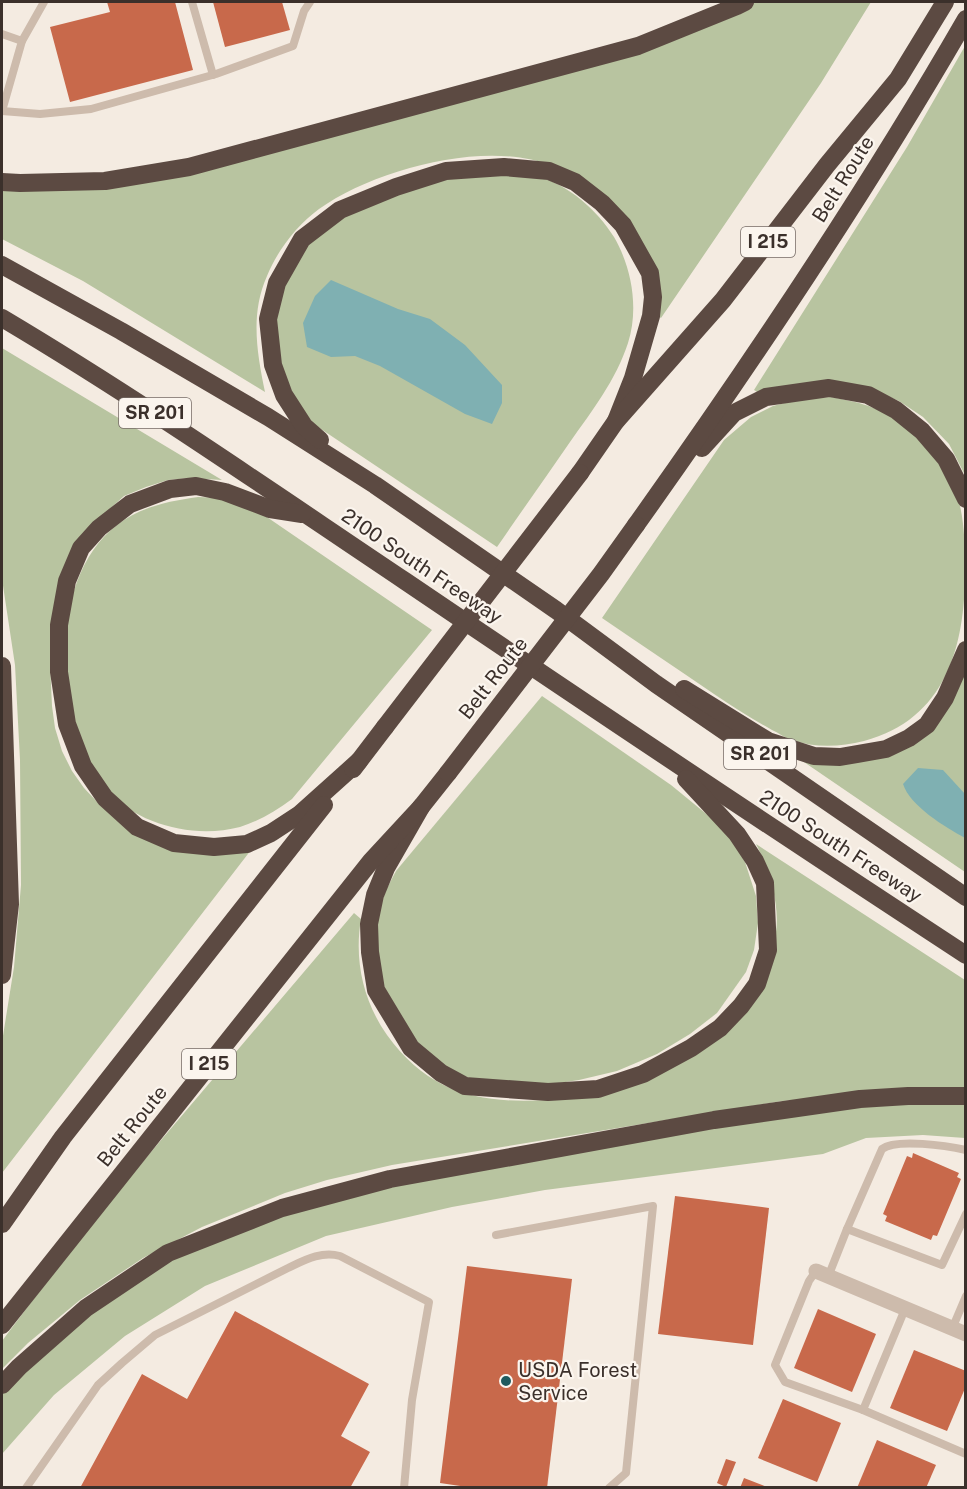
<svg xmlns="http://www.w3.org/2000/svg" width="967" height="1489" font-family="'Public Sans',sans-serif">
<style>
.green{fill:#b8c4a0}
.water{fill:#7fb0b2}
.building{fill:#c8694b}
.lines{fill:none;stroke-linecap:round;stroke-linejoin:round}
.service{stroke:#cdbbac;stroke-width:8}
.minor{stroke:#cdbbac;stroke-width:15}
.motorway{stroke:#5c4a42;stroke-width:18}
.motorway-bridge{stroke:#5c4a42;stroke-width:18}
.poi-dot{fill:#1f5a5e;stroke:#fbf5ee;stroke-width:2}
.labels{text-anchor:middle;stroke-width:4.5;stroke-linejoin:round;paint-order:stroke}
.shield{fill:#fbf5ee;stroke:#756b66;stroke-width:1.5}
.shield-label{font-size:18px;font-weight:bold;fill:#3b302b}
.street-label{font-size:20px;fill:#3b302b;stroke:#fbf5ee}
.poi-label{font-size:20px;fill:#3b302b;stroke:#fbf5ee;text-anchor:start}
</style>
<rect width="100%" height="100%" fill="#f4ebe1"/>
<g class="green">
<path d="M 747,2 L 871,2 L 821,83 L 661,318 L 654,313 C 652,301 647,264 641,256 C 634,246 560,169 552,166 C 487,139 375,169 319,209 C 297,225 277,251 267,276 C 250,314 257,353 265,392 L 83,281 L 2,239 L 2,186 L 87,183 L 580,65 Z"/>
<path d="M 965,46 L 965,475 L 949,444 L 923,417 L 899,401 L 871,389 L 762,395 L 754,390 L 907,147 Z"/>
<path d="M 468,172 C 488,173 518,172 537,176 C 569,185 597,210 614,237 C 632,268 639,309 628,343 C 616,380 592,411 570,442 C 546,477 521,512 497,547 L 315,425 L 301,409 L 277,362 L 273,319 L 299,248 L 352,208 Z"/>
<path d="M 2,348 L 222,480 L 189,478 L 168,480 L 146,487 L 124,496 L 92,525 L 52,630 L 50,663 L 52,706 L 55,728 L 62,751 L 72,771 L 84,788 L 101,806 L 117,819 L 144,835 L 251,850 L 2,1173 L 2,1042 L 14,967 L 21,885 L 20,760 L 15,665 L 2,579 Z"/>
<path d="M 831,397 C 867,404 879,407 909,429 C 914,433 922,438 926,443 C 936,455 946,471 953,485 C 964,508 965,541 965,566 C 966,642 948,719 864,741 C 840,747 815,748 792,740 C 785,738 779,733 772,730 C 752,719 733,707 714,694 C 677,669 639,643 602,618 L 724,440 L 751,417 L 773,406 L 800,399 Z"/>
<path d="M 198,497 L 221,498 L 261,513 L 432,630 L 292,799 C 276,811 259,821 240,827 C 194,839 140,825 106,791 C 101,785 97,778 93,772 C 88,764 79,754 76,745 C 72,733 72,717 71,705 C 69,690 65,675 65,660 C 63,613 78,554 117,525 C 140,507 169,501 198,497 Z"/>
<path d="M 965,672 L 965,872 L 801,760 L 914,738 Z"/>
<path d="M 542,696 L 671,785 L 710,817 L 732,839 L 745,862 L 756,896 L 758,923 L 754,950 L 746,972 L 717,1013 L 690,1034 L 657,1054 L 617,1071 L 579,1080 L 545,1085 L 480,1082 L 447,1069 L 425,1055 L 376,974 L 376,919 L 386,890 L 396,871 Z"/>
<path d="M 756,844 L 965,980 L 965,1089 L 782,1101 L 392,1165 L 327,1180 L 285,1193 L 202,1227 L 143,1258 L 80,1300 L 28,1343 L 2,1369 L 2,1341 L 32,1301 L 134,1172 L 354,913 L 361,919 C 354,960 363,1001 387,1035 C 429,1093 479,1104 547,1100 C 564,1100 588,1098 605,1091 C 625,1082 645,1070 665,1059 C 676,1053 719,1034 725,1027 C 734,1016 740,1000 747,987 C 755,975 770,953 774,940 C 783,912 769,869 756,844 Z"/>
<path d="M 905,1103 L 965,1104 L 965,1138 L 923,1135 L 866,1138 L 823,1154 L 545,1190 L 452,1207 L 326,1236 L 205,1286 L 125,1336 L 54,1395 L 2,1454 L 2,1391 L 62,1334 L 174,1258 L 248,1223 L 376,1184 L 838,1108 Z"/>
</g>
<g class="water">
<path d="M 331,280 L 398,309 L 430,319 L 465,345 L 502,385 L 502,403 L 492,424 L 465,414 L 380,366 L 355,356 L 331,357 L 307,347 L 303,323 L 315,296 Z"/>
<path d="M 918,768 L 943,770 L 965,794 L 965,838 C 945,827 910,806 903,784 Z"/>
</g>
<g class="building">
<path d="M 107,2 L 175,2 L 193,70 L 70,102 L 50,27 L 110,12 Z"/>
<path d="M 213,2 L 282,2 L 290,30 L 225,47 Z"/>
<path d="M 913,1153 L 959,1173 L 957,1177 L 961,1179 L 937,1236 L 933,1235 L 931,1240 L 885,1221 L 887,1216 L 883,1214 L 907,1156 L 912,1158 Z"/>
<path d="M 675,1196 L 769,1208 L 753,1345 L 658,1334 Z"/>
<path d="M 467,1266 L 572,1279 L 547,1488 L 474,1488 L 440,1483 Z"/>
<path d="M 818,1309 L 876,1334 L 852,1392 L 794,1368 Z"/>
<path d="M 235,1311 L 369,1384 L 341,1436 L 370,1452 L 350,1488 L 80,1488 L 142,1374 L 187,1399 Z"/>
<path d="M 914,1350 L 966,1371 L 966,1386 L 947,1431 L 890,1408 Z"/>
<path d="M 783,1399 L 841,1423 L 817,1482 L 758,1458 Z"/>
<path d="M 877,1440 L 936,1465 L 926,1488 L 857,1488 Z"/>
<path d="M 726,1459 L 736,1462 L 726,1487 L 717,1483 Z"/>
<path d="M 744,1478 L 767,1487 L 767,1488 L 740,1488 Z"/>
</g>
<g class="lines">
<g class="service">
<path d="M 192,2 L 213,75"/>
<path d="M 2,34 L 22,41 L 44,2"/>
<path d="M 2,111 L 40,114 L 91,109 L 216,74 L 293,46 L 304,11 L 310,2"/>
<path d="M 2,111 L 22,41"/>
<path d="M 847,1229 L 942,1265 L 966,1214"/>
<path d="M 496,1235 L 653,1206 L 626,1473 L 609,1488"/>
<path d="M 816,1271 L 809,1281 L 775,1365 L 785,1382 L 863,1410"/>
<path d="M 828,1277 L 847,1229 L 882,1149 C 896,1138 948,1146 966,1150"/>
<path d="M 905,1309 L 863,1410 L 966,1454"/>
<path d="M 952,1329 L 966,1296"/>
<path d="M 26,1488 L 98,1385 L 122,1363 L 155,1335 L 288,1268 C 305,1260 321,1251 340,1256 L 429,1302 L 412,1400 L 404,1488"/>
</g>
<path class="minor" d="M 816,1271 L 966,1334"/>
<g class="motorway">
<path d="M 2,182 L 20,183 L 105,181 L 189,167 L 638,46 L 737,6 L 745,2"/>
<path d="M 2,265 L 121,331 L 268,417 L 375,485 L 556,610 L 656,684 L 966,897"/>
<path d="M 2,318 C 140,400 272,492 405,581 C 591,707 778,832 966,955"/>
<path d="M 320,440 L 304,426 L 284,395 L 273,365 L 268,319 L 277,283 L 302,239 L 340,210 L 396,187 L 446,171 L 504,167 L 549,171 L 575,182 L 602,203 L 623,225 L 650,273 L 653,297 L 651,316 L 633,378 L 616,421"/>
<path d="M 702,448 L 734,413 L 766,397 L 829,388 L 868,395 L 896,410 L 922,431 L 946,459 L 966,499"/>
<path d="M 580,473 L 616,421 L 723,300 L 827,165 L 898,79 L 945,2"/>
<path d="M 302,514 L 270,509 L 225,492 L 196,486 L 170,489 L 130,504 L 99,528 L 81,548 L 67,581 L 59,625 L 59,672 L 67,724 L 83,766 L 105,798 L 137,827 L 174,843 L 214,847 L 247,844 L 271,833 L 300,814 L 359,761"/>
<path d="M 636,525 C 753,361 865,194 966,19"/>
<path d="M 2,666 L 10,904 L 2,975"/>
<path d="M 684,689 L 768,741 L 814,756 L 840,757 L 886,749 L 909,738 L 927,725 L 945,698 L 966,650"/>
<path d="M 353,769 L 385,727"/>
<path d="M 421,807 L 386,868 L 375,895 L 369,924 L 370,952 L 376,990 L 411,1048 L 441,1073 L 465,1086 L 548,1092 L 598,1089 L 643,1074 L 691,1048 L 720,1028 L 741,1006 L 757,984 L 768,950 L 765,883 L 755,861 L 737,834 L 686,779"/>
<path d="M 2,1224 L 63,1137 L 324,805"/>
<path d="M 2,1325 L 371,861 L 421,807 L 448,773"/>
<path d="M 2,1385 L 19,1367 L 86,1308 L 168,1253 L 282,1208 L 390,1179 L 714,1120 L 860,1099 L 908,1096 L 966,1096"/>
</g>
<g class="motorway-bridge">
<path d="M 385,727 L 580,473"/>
<path d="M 448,773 L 601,574 L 636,525"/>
</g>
</g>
<circle class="poi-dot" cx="506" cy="1381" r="6"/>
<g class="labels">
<g class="shield">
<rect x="741" y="227" width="54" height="30" rx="4.5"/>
<rect x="119" y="398" width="72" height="30" rx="4.5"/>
<rect x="724" y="739" width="72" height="30" rx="4.5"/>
<rect x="182" y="1049" width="54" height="30" rx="4.5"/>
</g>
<g class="shield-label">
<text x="768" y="248">I 215</text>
<text x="155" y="419">SR 201</text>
<text x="760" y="760">SR 201</text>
<text x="209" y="1070">I 215</text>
</g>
<g class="street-label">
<text transform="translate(843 179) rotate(-58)" y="7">Belt Route</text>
<text transform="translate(422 566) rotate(34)" y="7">2100 South Freeway</text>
<text transform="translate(493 678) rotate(-52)" y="7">Belt Route</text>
<text transform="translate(841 846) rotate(33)" y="7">2100 South Freeway</text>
<text transform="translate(132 1126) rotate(-51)" y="7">Belt Route</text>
</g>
<g class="poi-label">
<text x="518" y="1377">USDA Forest<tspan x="518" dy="23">Service</tspan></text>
</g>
</g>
<rect width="967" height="1489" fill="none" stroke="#3b302b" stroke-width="6"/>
</svg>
